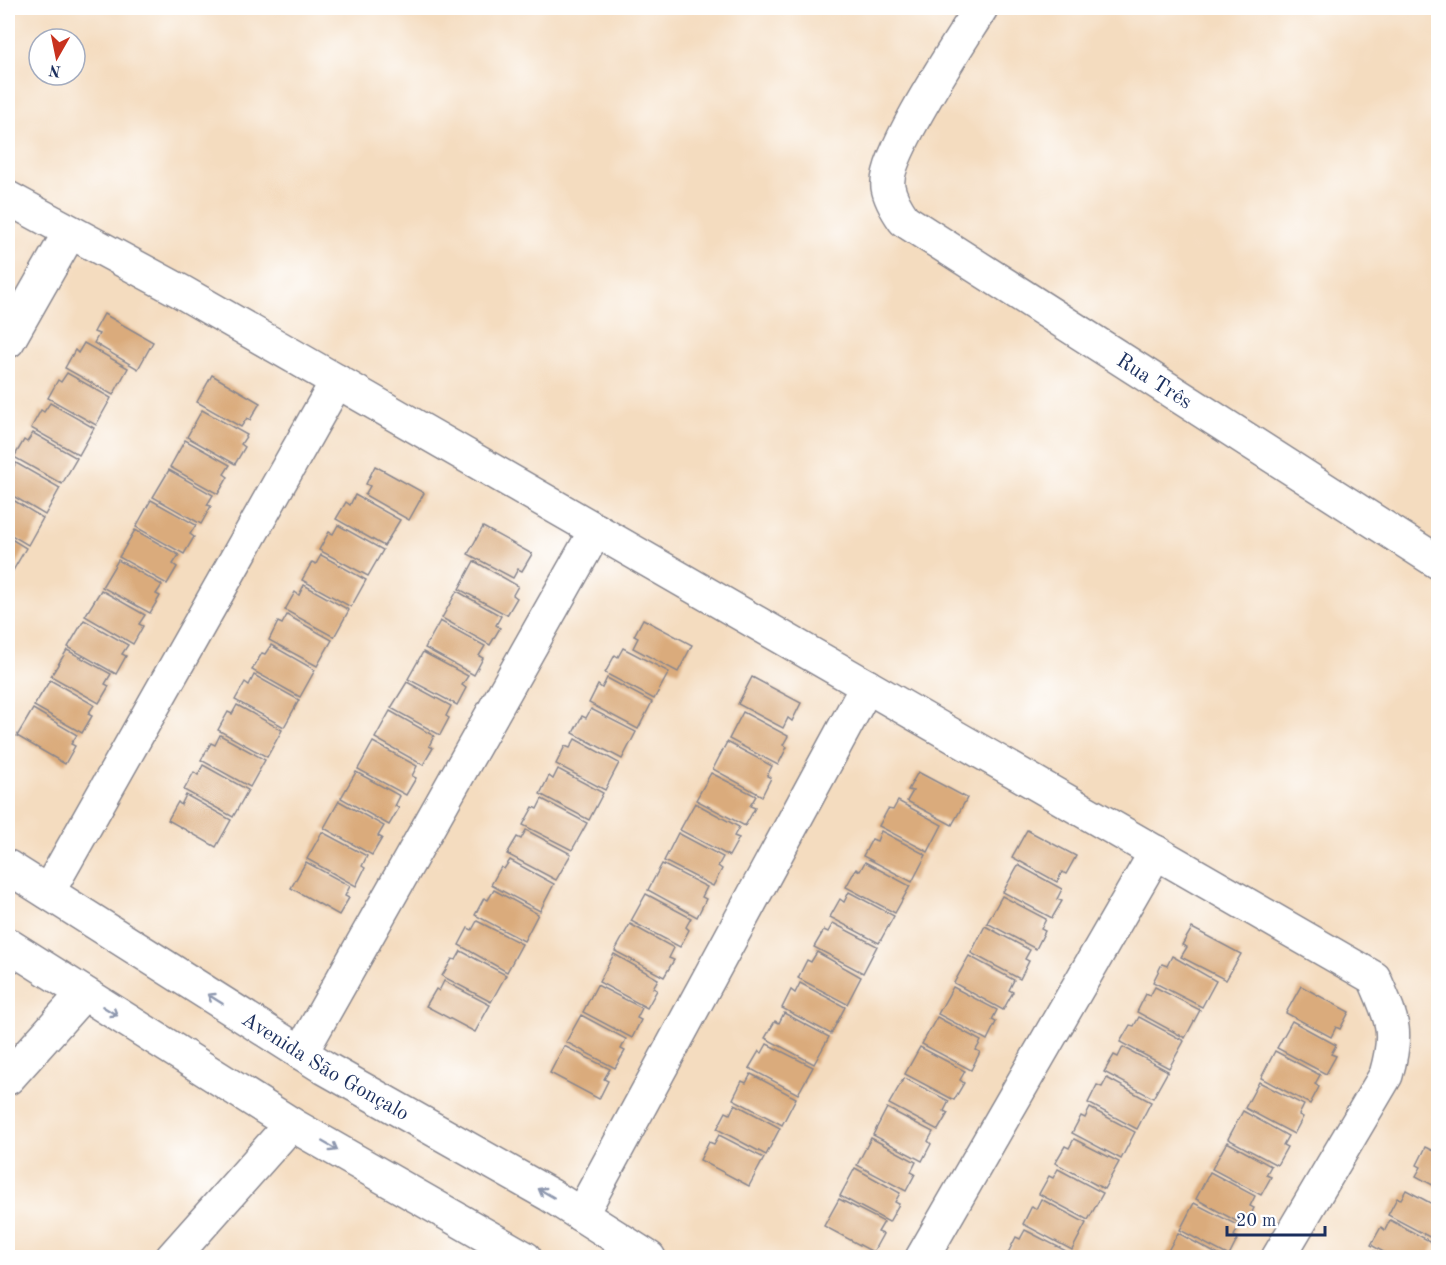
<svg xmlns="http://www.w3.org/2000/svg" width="1446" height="1265" font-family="'Old Standard TT',serif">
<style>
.building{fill:#daab7b}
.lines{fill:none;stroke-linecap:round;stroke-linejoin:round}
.minor-casing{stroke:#88868e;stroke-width:36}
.minor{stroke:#fff;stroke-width:33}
.oneway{stroke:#8d97ae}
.labels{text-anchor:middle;stroke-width:6;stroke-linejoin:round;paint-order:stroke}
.street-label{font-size:21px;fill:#1b2f5e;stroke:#fff}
</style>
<rect width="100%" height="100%" fill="#fff"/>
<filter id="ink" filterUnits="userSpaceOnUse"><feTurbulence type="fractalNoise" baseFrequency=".0167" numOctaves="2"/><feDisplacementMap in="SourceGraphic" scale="12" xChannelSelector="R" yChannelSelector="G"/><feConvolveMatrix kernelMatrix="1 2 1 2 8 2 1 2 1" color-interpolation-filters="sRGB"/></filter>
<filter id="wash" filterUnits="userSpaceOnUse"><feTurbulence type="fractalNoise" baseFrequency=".008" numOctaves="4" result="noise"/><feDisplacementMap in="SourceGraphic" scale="24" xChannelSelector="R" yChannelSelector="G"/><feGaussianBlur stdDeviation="1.35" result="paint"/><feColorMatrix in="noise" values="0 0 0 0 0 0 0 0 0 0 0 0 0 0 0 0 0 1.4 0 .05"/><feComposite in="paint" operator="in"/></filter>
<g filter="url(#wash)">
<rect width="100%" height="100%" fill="#f4dcbf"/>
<g id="blocks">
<g class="building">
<path d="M 104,314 L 153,342 L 138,369 L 94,343 L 99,334 L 94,332 Z"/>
<path d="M 84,343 L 128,368 L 113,395 L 65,368 L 75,350 L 78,353 Z"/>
<path d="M 67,373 L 111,398 L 96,425 L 48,398 L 58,380 L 61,382 Z"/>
<path d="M 212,375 L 260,403 L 250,420 L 247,418 L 241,427 L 197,402 Z"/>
<path d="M 50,403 L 94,428 L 79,455 L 31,428 L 41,410 L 44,412 Z"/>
<path d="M 202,410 L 247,435 L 241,444 L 245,447 L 235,464 L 187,437 Z"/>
<path d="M 33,433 L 77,458 L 62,484 L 14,457 L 24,440 L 27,442 Z"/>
<path d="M 185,440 L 230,465 L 224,474 L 228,477 L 218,494 L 170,467 Z"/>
<path d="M 16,463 L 60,488 L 45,515 L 8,493 L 8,471 L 10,472 Z"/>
<path d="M 375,466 L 424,493 L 409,520 L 365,495 L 370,486 L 366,484 Z"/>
<path d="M 169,470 L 213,495 L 207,505 L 211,506 L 201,524 L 153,497 Z"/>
<path d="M 355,495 L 400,520 L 384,546 L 336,519 L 346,502 L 350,505 Z"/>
<path d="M 8,497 L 43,518 L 28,545 L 8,533 Z"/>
<path d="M 151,500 L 196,525 L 190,534 L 194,537 L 184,554 L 136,527 Z"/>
<path d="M 338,525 L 383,550 L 368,576 L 319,550 L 329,532 L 333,534 Z"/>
<path d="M 483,527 L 532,554 L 522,571 L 518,569 L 513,578 L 468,554 Z"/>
<path d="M 135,530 L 179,555 L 173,564 L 177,567 L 167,584 L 119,557 Z"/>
<path d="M 8,537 L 26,548 L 11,574 L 8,572 Z"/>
<path d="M 321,555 L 366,580 L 351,607 L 302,580 L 312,562 L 316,564 Z"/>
<path d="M 118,560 L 162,585 L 156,594 L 160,596 L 150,613 L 102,587 Z"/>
<path d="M 474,561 L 518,586 L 513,595 L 517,598 L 507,615 L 459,589 Z"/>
<path d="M 304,585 L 349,610 L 334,637 L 285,610 L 295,592 L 299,595 Z"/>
<path d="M 101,590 L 145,615 L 139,624 L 143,626 L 133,644 L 85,616 Z"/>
<path d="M 457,591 L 501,616 L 496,625 L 500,628 L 490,645 L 442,618 Z"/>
<path d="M 287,615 L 332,640 L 317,666 L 269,640 L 278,622 L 282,624 Z"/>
<path d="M 643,619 L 692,645 L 678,672 L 633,648 L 638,638 L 634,636 Z"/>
<path d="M 84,620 L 128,645 L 122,654 L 126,656 L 116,674 L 68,647 Z"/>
<path d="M 440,621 L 485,646 L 479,656 L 483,658 L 474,675 L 425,648 Z"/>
<path d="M 271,645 L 315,670 L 300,697 L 252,670 L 262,653 L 265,654 Z"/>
<path d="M 623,648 L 669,672 L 654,699 L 605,673 L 615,655 L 618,657 Z"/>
<path d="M 67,650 L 111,674 L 105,684 L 109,686 L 99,703 L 51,676 Z"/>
<path d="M 423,652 L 468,676 L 462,685 L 466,688 L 457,705 L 408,679 Z"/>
<path d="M 254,675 L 299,700 L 284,727 L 235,700 L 245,682 L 249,685 Z"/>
<path d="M 752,677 L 801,703 L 792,721 L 788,718 L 783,728 L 738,704 Z"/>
<path d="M 607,678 L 652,702 L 638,729 L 589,703 L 598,685 L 602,688 Z"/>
<path d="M 50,680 L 94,705 L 88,714 L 92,716 L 82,733 L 34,706 Z"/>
<path d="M 407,682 L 451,706 L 446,716 L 449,718 L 440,735 L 391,708 Z"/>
<path d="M 237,705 L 282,730 L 267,757 L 218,730 L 228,712 L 232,714 Z"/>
<path d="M 33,709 L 77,735 L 71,744 L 75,746 L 65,764 L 17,736 Z"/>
<path d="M 591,709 L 636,732 L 622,759 L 573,733 L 582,716 L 586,718 Z"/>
<path d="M 390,711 L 434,736 L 429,746 L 433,748 L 423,765 L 375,738 Z"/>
<path d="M 743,712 L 788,736 L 783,745 L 787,747 L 778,765 L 729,739 Z"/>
<path d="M 220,735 L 265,760 L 250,787 L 201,760 L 211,743 L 215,745 Z"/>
<path d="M 575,739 L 619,763 L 605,790 L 556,764 L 565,746 L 570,748 Z"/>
<path d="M 373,742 L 417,766 L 412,776 L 416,778 L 406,795 L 358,769 Z"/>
<path d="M 727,742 L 772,766 L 767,776 L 771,778 L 762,796 L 713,769 Z"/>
<path d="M 203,765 L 248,790 L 233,817 L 184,790 L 194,772 L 198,775 Z"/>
<path d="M 558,769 L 603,793 L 589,820 L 540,794 L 549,776 L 553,779 Z"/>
<path d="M 356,772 L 400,796 L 395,806 L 399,808 L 389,825 L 341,798 Z"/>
<path d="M 918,772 L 967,798 L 952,825 L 907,801 L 913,791 L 908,790 Z"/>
<path d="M 711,773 L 756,796 L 750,806 L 755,808 L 745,826 L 696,800 Z"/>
<path d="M 186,795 L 231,820 L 216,847 L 168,820 L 178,802 L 181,805 Z"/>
<path d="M 542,799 L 587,823 L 572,850 L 523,825 L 533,807 L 537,809 Z"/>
<path d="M 339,801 L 384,826 L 378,836 L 382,838 L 372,855 L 324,828 Z"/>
<path d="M 898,801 L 942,825 L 928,852 L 879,826 L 888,809 L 893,810 Z"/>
<path d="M 695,803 L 739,827 L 734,836 L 739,838 L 729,856 L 680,830 Z"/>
<path d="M 526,830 L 571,854 L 556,880 L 507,854 L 517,837 L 521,839 Z"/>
<path d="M 1027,830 L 1076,856 L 1066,874 L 1062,872 L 1057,882 L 1012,857 Z"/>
<path d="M 881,831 L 926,855 L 912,882 L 863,856 L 872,839 L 877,841 Z"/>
<path d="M 322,832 L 367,856 L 362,866 L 365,868 L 356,886 L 307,859 Z"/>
<path d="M 678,833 L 723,857 L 718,866 L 722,869 L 713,886 L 664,861 Z"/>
<path d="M 510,860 L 554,884 L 540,911 L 491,885 L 501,867 L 504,869 Z"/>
<path d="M 306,862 L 350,886 L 345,896 L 349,898 L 339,915 L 291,888 Z"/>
<path d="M 865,862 L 910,886 L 895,913 L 846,887 L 856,869 L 860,871 Z"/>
<path d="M 662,864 L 707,887 L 702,897 L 706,899 L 697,917 L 648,890 Z"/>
<path d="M 1018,865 L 1062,889 L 1057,899 L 1062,901 L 1052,918 L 1003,892 Z"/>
<path d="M 494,890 L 538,914 L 524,941 L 475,915 L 484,898 L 488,900 Z"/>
<path d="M 849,892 L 894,916 L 879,943 L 830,917 L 840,899 L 844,902 Z"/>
<path d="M 646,894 L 691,918 L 686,927 L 689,930 L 680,947 L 631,921 Z"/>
<path d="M 1002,896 L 1046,919 L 1041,929 L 1045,931 L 1036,949 L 987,923 Z"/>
<path d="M 477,921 L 522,944 L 507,972 L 459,945 L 468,928 L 472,930 Z"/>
<path d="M 833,923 L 877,946 L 863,973 L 814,947 L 824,930 L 828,932 Z"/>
<path d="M 630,924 L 674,948 L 669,958 L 674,960 L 664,977 L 615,951 Z"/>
<path d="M 985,926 L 1030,950 L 1025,959 L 1029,961 L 1020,979 L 971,953 Z"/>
<path d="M 1192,928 L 1241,954 L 1226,980 L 1181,957 L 1187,947 L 1182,945 Z"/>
<path d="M 461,951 L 506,975 L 491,1002 L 442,976 L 452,959 L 456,960 Z"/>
<path d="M 817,952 L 861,977 L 847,1004 L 798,978 L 807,960 L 811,962 Z"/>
<path d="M 614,954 L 658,979 L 653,988 L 657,990 L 647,1008 L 599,982 Z"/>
<path d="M 969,956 L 1014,980 L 1009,990 L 1013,992 L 1003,1010 L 954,983 Z"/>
<path d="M 1172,956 L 1216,981 L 1202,1007 L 1153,982 L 1162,964 L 1167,966 Z"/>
<path d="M 444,981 L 490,1005 L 475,1032 L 426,1006 L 436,989 L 439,991 Z"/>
<path d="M 800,983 L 845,1007 L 831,1034 L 782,1008 L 791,990 L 795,993 Z"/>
<path d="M 597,985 L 642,1008 L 637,1018 L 641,1020 L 632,1038 L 583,1012 Z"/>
<path d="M 1301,986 L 1349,1012 L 1340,1029 L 1336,1027 L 1331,1037 L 1286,1013 Z"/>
<path d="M 953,987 L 997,1010 L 992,1020 L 996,1022 L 987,1040 L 938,1014 Z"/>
<path d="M 1155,987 L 1200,1010 L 1185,1038 L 1137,1012 L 1146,994 L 1150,996 Z"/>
<path d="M 784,1013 L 829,1037 L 814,1064 L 765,1038 L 775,1021 L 779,1023 Z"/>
<path d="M 581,1015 L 626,1039 L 621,1049 L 625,1051 L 615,1068 L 566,1042 Z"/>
<path d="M 937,1017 L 981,1041 L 976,1050 L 980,1052 L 971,1070 L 922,1044 Z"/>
<path d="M 1139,1017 L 1184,1041 L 1169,1068 L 1120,1042 L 1130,1025 L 1134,1026 Z"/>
<path d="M 1292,1021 L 1336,1045 L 1331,1054 L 1336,1056 L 1326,1074 L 1277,1048 Z"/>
<path d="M 767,1044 L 813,1067 L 798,1094 L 749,1068 L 759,1051 L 762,1053 Z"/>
<path d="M 564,1046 L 610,1069 L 604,1079 L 608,1081 L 599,1099 L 550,1073 Z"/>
<path d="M 920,1047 L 965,1071 L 960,1080 L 964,1083 L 954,1100 L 905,1074 Z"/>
<path d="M 1123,1047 L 1168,1071 L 1153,1098 L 1104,1072 L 1114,1055 L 1118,1057 Z"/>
<path d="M 1275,1051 L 1320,1075 L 1315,1084 L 1319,1087 L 1310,1104 L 1261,1078 Z"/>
<path d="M 751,1074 L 796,1098 L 782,1125 L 733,1099 L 742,1081 L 746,1083 Z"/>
<path d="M 904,1078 L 949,1101 L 944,1111 L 948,1113 L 938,1130 L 889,1104 Z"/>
<path d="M 1107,1078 L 1151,1102 L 1137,1129 L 1088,1103 L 1097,1085 L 1102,1087 Z"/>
<path d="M 1259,1082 L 1304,1105 L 1299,1115 L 1303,1117 L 1294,1134 L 1245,1108 Z"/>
<path d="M 735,1104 L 780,1128 L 766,1155 L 717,1129 L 726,1112 L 730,1114 Z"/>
<path d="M 887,1108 L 933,1132 L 928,1141 L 931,1144 L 922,1161 L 873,1135 Z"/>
<path d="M 1090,1108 L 1135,1132 L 1121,1159 L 1072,1133 L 1081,1116 L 1085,1118 Z"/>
<path d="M 1243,1111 L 1288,1136 L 1283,1145 L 1287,1147 L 1277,1165 L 1228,1139 Z"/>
<path d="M 719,1135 L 764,1158 L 749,1186 L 700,1160 L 709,1142 L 714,1144 Z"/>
<path d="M 871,1138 L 916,1162 L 911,1172 L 915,1174 L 906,1191 L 857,1165 Z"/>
<path d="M 1074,1139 L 1119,1162 L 1104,1189 L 1055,1163 L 1065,1146 L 1069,1148 Z"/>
<path d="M 1227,1142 L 1271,1166 L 1266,1175 L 1271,1177 L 1261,1195 L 1212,1169 Z"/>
<path d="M 1426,1147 L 1438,1153 L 1438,1188 L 1416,1176 L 1421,1167 L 1417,1165 Z"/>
<path d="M 855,1168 L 900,1193 L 895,1202 L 899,1204 L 889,1222 L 840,1196 Z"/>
<path d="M 1058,1169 L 1103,1193 L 1088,1220 L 1039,1194 L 1049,1176 L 1053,1178 Z"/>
<path d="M 1210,1172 L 1255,1196 L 1250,1206 L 1254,1208 L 1245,1226 L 1196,1199 Z"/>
<path d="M 1406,1190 L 1438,1207 L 1437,1241 L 1388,1215 L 1397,1198 L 1401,1199 Z"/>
<path d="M 839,1199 L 884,1222 L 878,1232 L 883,1234 L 873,1252 L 824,1226 Z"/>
<path d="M 1041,1199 L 1086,1223 L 1072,1250 L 1023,1224 L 1032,1206 L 1036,1209 Z"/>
<path d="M 1194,1203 L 1239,1226 L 1234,1236 L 1238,1238 L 1229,1256 L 1180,1230 Z"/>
<path d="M 1390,1220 L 1435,1244 L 1427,1258 L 1394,1258 L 1371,1245 L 1381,1227 L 1385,1230 Z"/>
<path d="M 1025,1230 L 1070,1253 L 1068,1258 L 1012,1258 L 1007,1255 L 1016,1237 L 1020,1239 Z"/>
<path d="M 1178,1233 L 1224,1258 L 1164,1258 Z"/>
<path d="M 1374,1251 L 1387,1258 L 1370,1258 Z"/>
</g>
</g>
</g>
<g filter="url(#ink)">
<use href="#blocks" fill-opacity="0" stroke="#88868e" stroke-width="1.5"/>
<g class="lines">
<defs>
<g id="minor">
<path id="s1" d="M 981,8 C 962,39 883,156 888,187 C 890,199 897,210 904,220 L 1438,562"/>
<path d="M 8,198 L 182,292 L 1374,978 C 1392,1020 1399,1029 1386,1075 L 1278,1258"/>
<path d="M 8,341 L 70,232"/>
<path id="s2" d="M 8,867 L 325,1068 L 550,1195 L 649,1258"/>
<path d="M 48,892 L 337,381"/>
<path d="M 8,945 L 291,1124 L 525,1258"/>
<path d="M 301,1053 L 596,530"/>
<path d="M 8,1078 L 83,994"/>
<path d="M 581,1215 L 867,686"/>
<path d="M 172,1258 L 291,1124"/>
<path d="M 922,1258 L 1156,852"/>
</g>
</defs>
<use href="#minor" class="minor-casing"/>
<use href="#minor" class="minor"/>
</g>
<defs><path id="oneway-shaft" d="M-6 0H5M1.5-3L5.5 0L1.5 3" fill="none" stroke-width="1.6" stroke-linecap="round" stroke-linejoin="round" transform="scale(1.5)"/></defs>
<g class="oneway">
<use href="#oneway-shaft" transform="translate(215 999) rotate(-148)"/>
<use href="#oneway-shaft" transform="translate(110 1011) rotate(32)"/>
<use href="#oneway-shaft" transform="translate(330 1146) rotate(30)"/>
<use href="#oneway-shaft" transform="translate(546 1193) rotate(-150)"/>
</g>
</g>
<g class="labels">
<g class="street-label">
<text dy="7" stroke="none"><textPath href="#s1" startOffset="538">Rua Três</textPath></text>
<text dy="7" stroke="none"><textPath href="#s2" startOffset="375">Avenida São Gonçalo</textPath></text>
</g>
</g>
<rect width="1446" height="1265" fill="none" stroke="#fff" stroke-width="30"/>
<g transform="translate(57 57) rotate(189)"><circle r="28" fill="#ffffff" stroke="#a4acbf" stroke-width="1.5"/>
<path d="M0-4.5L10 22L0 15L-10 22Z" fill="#c8321e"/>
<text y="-9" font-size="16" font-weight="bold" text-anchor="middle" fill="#1b2f5e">N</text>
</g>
<path d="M1227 1226v9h98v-9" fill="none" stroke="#1b2f5e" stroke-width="3"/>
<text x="1236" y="1226" font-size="18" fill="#1b2f5e" stroke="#ffffff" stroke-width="4.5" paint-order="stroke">20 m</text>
</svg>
